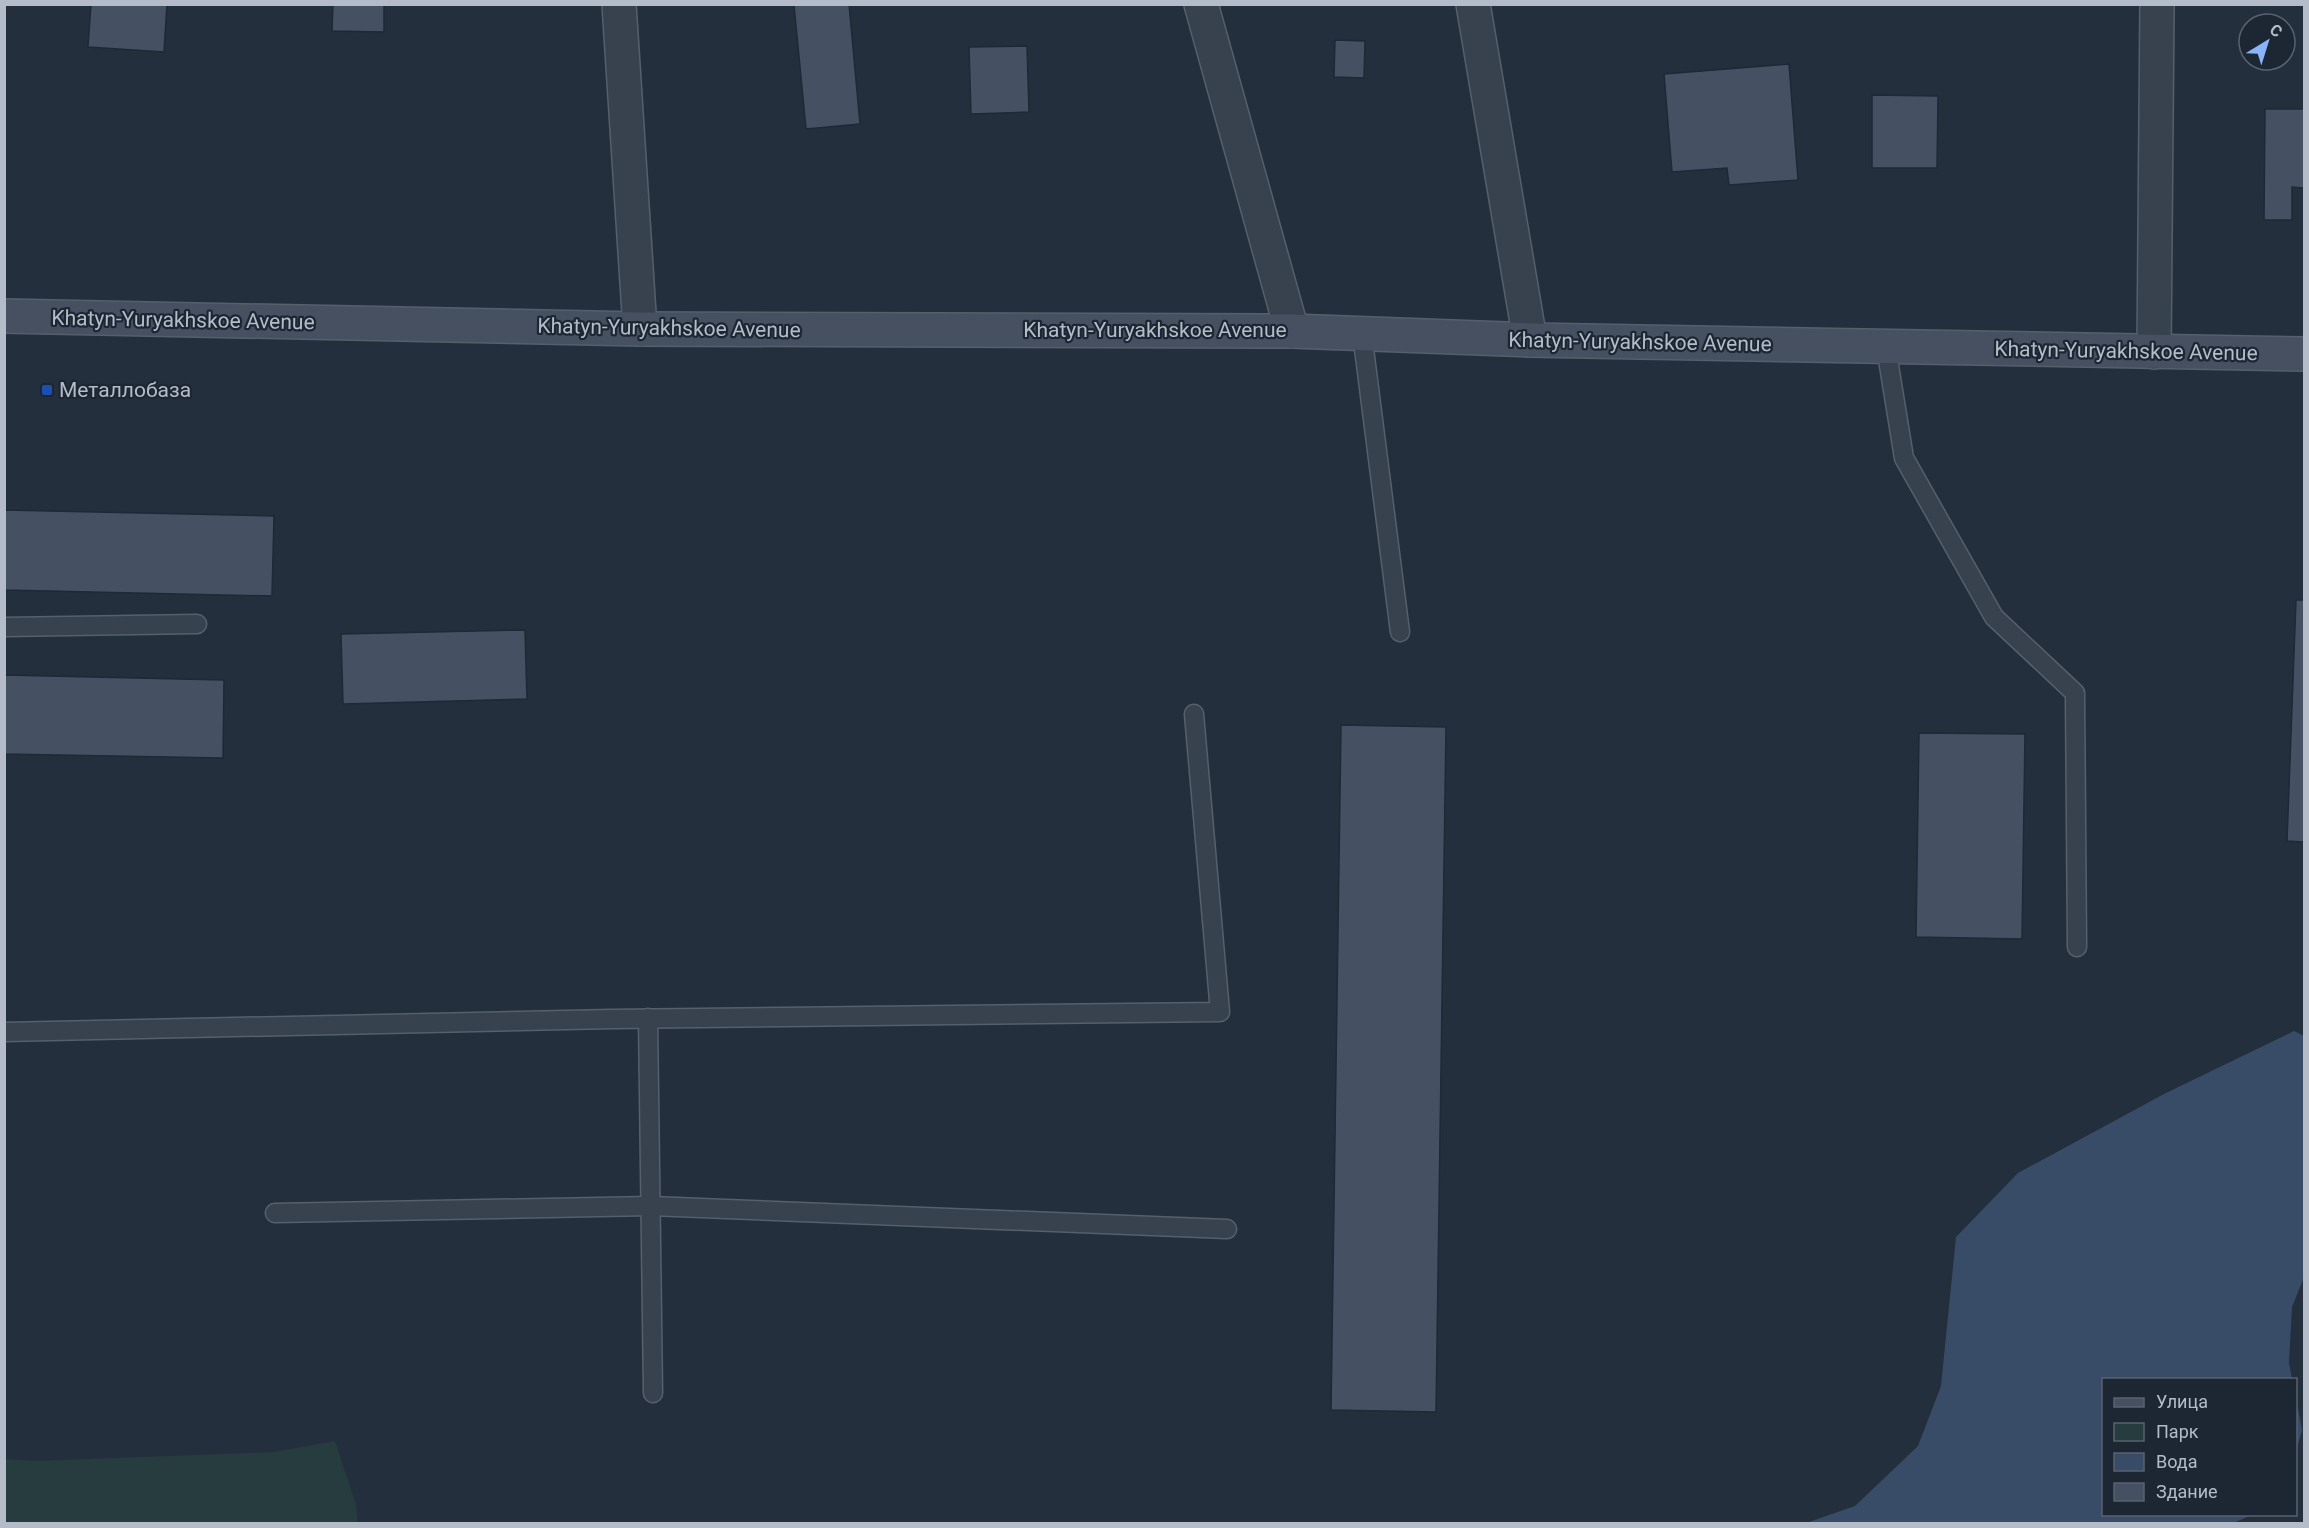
<svg xmlns="http://www.w3.org/2000/svg" width="2309" height="1528" font-family="Roboto,sans-serif">
<style>
.green{fill:#263c3f}
.water{fill:#394c67}
.building{fill:#455162;stroke:#1f2835;stroke-width:1.5}
.lines{fill:none;stroke-linecap:round;stroke-linejoin:round}
.lane-casing{stroke:#565f6c;stroke-width:21}
.street-casing{stroke:#565f6c;stroke-width:36}
.secondary-casing{stroke:#565f6c;stroke-width:36}
.lane{stroke:#38414e;stroke-width:18}
.street{stroke:#38414e;stroke-width:33}
.secondary{stroke:#465061;stroke-width:33}
.transit-dot{fill:#1a4fb4;stroke:#1d2633;stroke-width:2}
.labels{text-anchor:middle;stroke-width:4.5;stroke-linejoin:round;paint-order:stroke}
.street-label{font-size:21px;fill:#b4bcc9;stroke:#1d2633}
.poi-label{font-size:21px;fill:#b4bcc9;stroke:#1d2633;text-anchor:start}
</style>
<rect width="100%" height="100%" fill="#242f3e"/>
<path class="green" d="M 335,1441 L 356,1505 L 358,1523 L 5,1523 L 5,1459 L 36,1461 L 274,1452 Z"/>
<g class="water">
<path d="M 2294,1031 L 2304,1036 L 2304,1277 L 2292,1307 L 2289,1363 L 2292,1379 L 2104,1380 L 2104,1514 L 2252,1515 L 2231,1524 L 1806,1523 L 1855,1506 L 1918,1446 L 1941,1386 L 1956,1237 L 2018,1173 L 2164,1094 Z"/>
<path d="M 2296,1398 L 2302,1430 L 2296,1452 Z"/>
</g>
<g class="building">
<path d="M 91,4 L 167,4 L 164,52 L 88,47 Z"/>
<path d="M 333,4 L 384,4 L 384,32 L 332,31 Z"/>
<path d="M 849,4 L 860,124 L 806,129 L 794,5 Z"/>
<path d="M 1335,40 L 1365,41 L 1364,78 L 1334,77 Z"/>
<path d="M 1027,46 L 1029,112 L 971,114 L 969,47 Z"/>
<path d="M 1789,64 L 1798,180 L 1729,185 L 1727,168 L 1672,172 L 1664,74 Z"/>
<path d="M 1872,95 L 1938,96 L 1937,168 L 1872,168 Z"/>
<path d="M 2265,109 L 2304,109 L 2304,188 L 2292,187 L 2292,220 L 2264,220 Z"/>
<path d="M 4,510 L 274,516 L 272,596 L 4,590 Z"/>
<path d="M 2296,600 L 2304,600 L 2304,842 L 2287,841 Z"/>
<path d="M 525,630 L 527,699 L 343,704 L 341,634 Z"/>
<path d="M 4,675 L 224,680 L 223,758 L 4,754 Z"/>
<path d="M 1341,725 L 1446,727 L 1436,1412 L 1331,1410 Z"/>
<path d="M 1919,733 L 2025,734 L 2022,939 L 1916,937 Z"/>
</g>
<g class="lines">
<defs>
<g id="lane">
<path d="M 1362,333 L 1400,632"/>
<path d="M 1886,347 L 1904,458 L 1994,617 L 2075,693 L 2077,947"/>
<path d="M 4,627 L 197,624"/>
<path d="M 648,1018 L 653,1393"/>
<path d="M 4,1032 L 612,1019 L 1220,1012 L 1194,714"/>
<path d="M 275,1213 L 651,1206 L 1227,1229"/>
</g>
<g id="street">
<path d="M 619,4 L 640,329"/>
<path d="M 1201,4 L 1292,331"/>
<path d="M 1473,4 L 1530,340"/>
<path d="M 2154,352 L 2157,4"/>
</g>
<path id="secondary" d="M 4,316 L 640,329 L 1292,331 L 1530,340 L 2304,354"/>
</defs>
<use href="#lane" class="lane-casing"/>
<use href="#street" class="street-casing"/>
<use href="#secondary" class="secondary-casing"/>
<use href="#lane" class="lane"/>
<use href="#street" class="street"/>
<use href="#secondary" class="secondary"/>
</g>
<rect class="transit-dot" x="41" y="384" width="12" height="12" rx="3"/>
<g class="labels">
<g class="street-label">
<text transform="translate(183 320) rotate(1)" y="7">Khatyn-Yuryakhskoe Avenue</text>
<text transform="translate(669 328) rotate(1)" y="7">Khatyn-Yuryakhskoe Avenue</text>
<text x="1155" y="337">Khatyn-Yuryakhskoe Avenue</text>
<text transform="translate(1640 342) rotate(1)" y="7">Khatyn-Yuryakhskoe Avenue</text>
<text transform="translate(2126 351) rotate(1)" y="7">Khatyn-Yuryakhskoe Avenue</text>
</g>
<g class="poi-label">
<text x="59" y="397">Металлобаза</text>
</g>
</g>
<rect width="2309" height="1528" fill="none" stroke="#b4bcc9" stroke-width="12"/>
<rect x="2102" y="1378" width="195" height="138" fill="#1d2633" stroke="#59626f" stroke-width="1.5"/>
<rect x="2114" y="1398" width="30" height="9" fill="#465061" stroke="#59626f" stroke-width="1.5"/>
<text x="2156" y="1408" font-size="18" fill="#b4bcc9">Улица</text>
<rect x="2114" y="1423" width="30" height="18" fill="#263c3f" stroke="#59626f" stroke-width="1.5"/>
<text x="2156" y="1438" font-size="18" fill="#b4bcc9">Парк</text>
<rect x="2114" y="1453" width="30" height="18" fill="#394c67" stroke="#59626f" stroke-width="1.5"/>
<text x="2156" y="1468" font-size="18" fill="#b4bcc9">Вода</text>
<rect x="2114" y="1483" width="30" height="18" fill="#455162" stroke="#59626f" stroke-width="1.5"/>
<text x="2156" y="1498" font-size="18" fill="#b4bcc9">Здание</text>
<g transform="translate(2267 42) rotate(38)"><circle r="28" fill="#1d2633" stroke="#59626f" stroke-width="1.5"/>
<path d="M0-4.5L10 22L0 15L-10 22Z" fill="#8ab4f8"/>
<text y="-9" font-size="16" font-weight="bold" text-anchor="middle" fill="#b4bcc9">С</text>
</g>
</svg>
